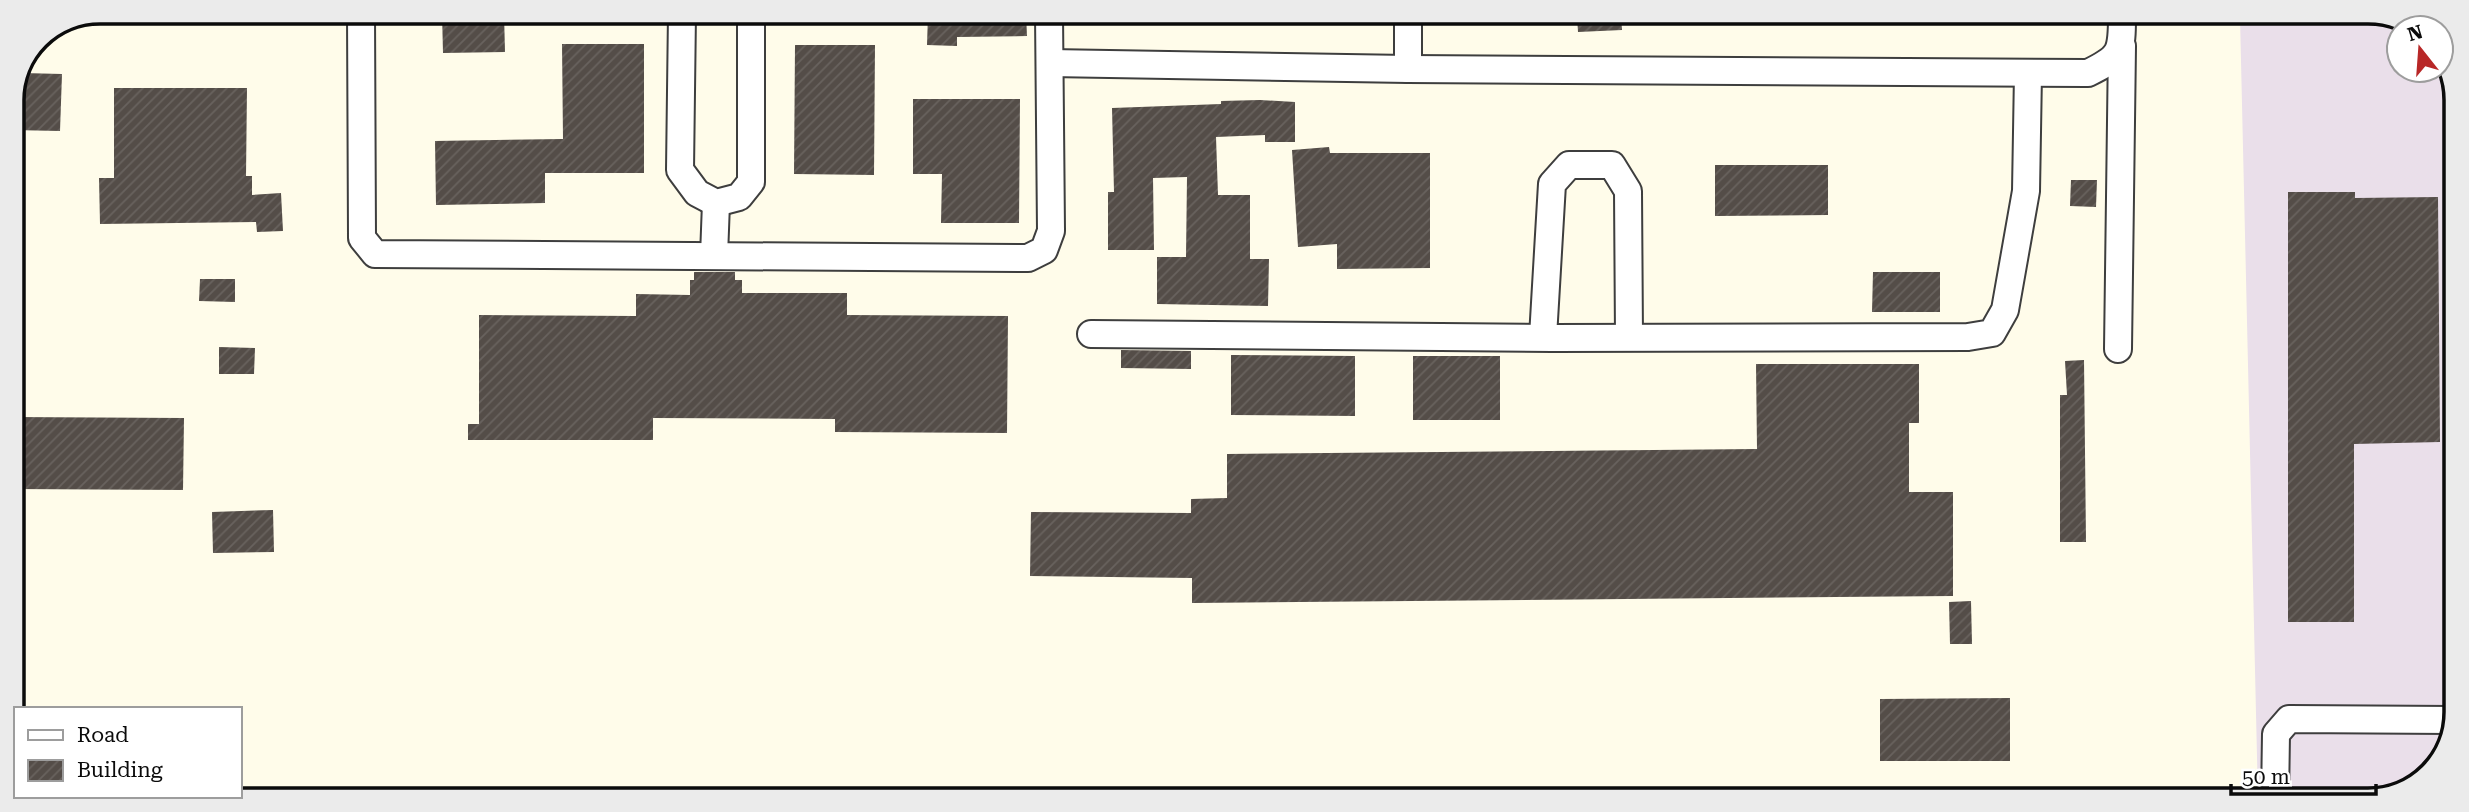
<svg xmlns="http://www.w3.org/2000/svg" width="2469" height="812" font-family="'Roboto Serif',serif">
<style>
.industrial{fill:#eadfea}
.building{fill:url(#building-hatch)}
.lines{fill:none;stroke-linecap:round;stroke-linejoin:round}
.minor-casing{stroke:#3e3e3e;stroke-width:30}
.minor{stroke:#fff;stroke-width:26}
.rim{fill:none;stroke:#0b0b0b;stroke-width:3.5}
</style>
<defs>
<pattern id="building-hatch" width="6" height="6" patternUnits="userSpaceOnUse" patternTransform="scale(1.75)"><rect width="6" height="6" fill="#544d48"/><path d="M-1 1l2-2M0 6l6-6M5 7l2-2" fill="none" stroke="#68625e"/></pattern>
</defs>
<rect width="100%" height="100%" fill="#fffcea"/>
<path class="industrial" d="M 2240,17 L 2396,17 L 2412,28 L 2399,28 L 2399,70 L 2441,70 L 2441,54 L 2457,95 L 2452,739 L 2422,782 L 2369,800 L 2258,800 Z"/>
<g class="building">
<path d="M 442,13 L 504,13 L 505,52 L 443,53 Z"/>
<path d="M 928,14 L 1026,14 L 1027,36 L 957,37 L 957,46 L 927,45 Z"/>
<path d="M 1577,15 L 1621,15 L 1622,30 L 1578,32 Z"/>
<path d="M 562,44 L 644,44 L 644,173 L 545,173 L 545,203 L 436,205 L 435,141 L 563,139 Z"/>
<path d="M 795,45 L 875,45 L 874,175 L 794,174 Z"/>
<path d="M 23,73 L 62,74 L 60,131 L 12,130 L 12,95 Z"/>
<path d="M 114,88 L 247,88 L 246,176 L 252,176 L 252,195 L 281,193 L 283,231 L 257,232 L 256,222 L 100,224 L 99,178 L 114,178 Z"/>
<path d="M 913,99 L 1020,99 L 1019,223 L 941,223 L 942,174 L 913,174 Z"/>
<path d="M 1260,100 L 1295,102 L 1295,142 L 1265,142 L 1265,135 L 1216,137 L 1218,195 L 1250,195 L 1250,259 L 1269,259 L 1268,306 L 1157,304 L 1157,257 L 1186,257 L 1187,177 L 1153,178 L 1154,250 L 1108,250 L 1108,192 L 1114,192 L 1112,108 L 1221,104 L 1221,101 Z"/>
<path d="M 1329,147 L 1330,153 L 1430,153 L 1430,268 L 1337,269 L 1337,244 L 1298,247 L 1292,150 Z"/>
<path d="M 1715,165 L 1828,165 L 1828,215 L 1715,216 Z"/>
<path d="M 2071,180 L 2097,180 L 2096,207 L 2070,206 Z"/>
<path d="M 2288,192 L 2355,192 L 2355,198 L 2438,197 L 2440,442 L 2354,444 L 2354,622 L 2288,622 Z"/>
<path d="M 694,272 L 735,272 L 735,280 L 742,280 L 742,293 L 847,293 L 847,315 L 1008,316 L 1007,433 L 835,432 L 835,419 L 653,418 L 653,440 L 468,440 L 468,424 L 479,424 L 479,315 L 636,316 L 636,294 L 690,295 L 690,280 L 694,280 Z"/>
<path d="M 1873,272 L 1940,272 L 1940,312 L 1872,312 Z"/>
<path d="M 200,279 L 235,279 L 235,302 L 199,301 Z"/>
<path d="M 219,347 L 255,348 L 254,374 L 219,374 Z"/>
<path d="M 1121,350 L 1191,351 L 1191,369 L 1121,368 Z"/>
<path d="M 1231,355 L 1355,356 L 1355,416 L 1231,415 Z"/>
<rect x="1413" y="356" width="87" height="64"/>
<path d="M 2084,360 L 2086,542 L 2060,542 L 2060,395 L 2067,395 L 2065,361 Z"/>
<path d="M 1756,364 L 1919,364 L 1919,423 L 1909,423 L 1909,492 L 1953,492 L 1953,596 L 1192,603 L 1192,578 L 1030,576 L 1031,512 L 1191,513 L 1191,499 L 1227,498 L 1227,454 L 1757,449 Z"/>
<path d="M 12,417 L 184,418 L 183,490 L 12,489 Z"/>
<path d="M 273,510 L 274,552 L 213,553 L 212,512 Z"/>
<path d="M 1971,601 L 1972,644 L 1950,644 L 1949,602 Z"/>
<path d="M 2010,698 L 2010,761 L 1880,761 L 1880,699 Z"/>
</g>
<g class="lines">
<defs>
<g id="minor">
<path d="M 361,13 L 362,238 L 375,254 L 1028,258 L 1044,250 L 1051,231 L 1049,14"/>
<path d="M 682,13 L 680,170 L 697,193 L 716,203 L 739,197 L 751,182 L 751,14"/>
<path d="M 1050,63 L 1408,69 L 2088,73 C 2121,57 2122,52 2122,16"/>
<path d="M 1408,69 L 1408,15"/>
<path d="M 714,256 L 716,203"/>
<path d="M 1091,334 L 1552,338 L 1968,337 L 1992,333 L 2005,310 L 2026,191 L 2028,73"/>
<path d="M 1543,337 L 1552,184 L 1569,165 L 1612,165 L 1628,191 L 1629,337"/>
<path d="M 2118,349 L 2122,46"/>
<path d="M 2275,800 L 2276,734 L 2289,719 L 2452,720"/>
</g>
</defs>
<use href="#minor" class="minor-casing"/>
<use href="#minor" class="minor"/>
</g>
<path d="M0 0H2469V812H0ZM100 24H2368A76 76 0 0 1 2444 100V712A76 76 0 0 1 2368 788H100A76 76 0 0 1 24 712V100A76 76 0 0 1 100 24Z" fill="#ebebeb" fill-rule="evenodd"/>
<path class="rim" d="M100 24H2368A76 76 0 0 1 2444 100V712A76 76 0 0 1 2368 788H100A76 76 0 0 1 24 712V100A76 76 0 0 1 100 24Z"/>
<rect x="14" y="707" width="228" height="91" fill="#ffffff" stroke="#9d9d9d" stroke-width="2"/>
<rect x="28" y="730" width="35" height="10" fill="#ffffff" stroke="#9d9d9d" stroke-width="2"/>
<text x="77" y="742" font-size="21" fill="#0b0b0b">Road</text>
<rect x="28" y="760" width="35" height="21" fill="url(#building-hatch)" stroke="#9d9d9d" stroke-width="2"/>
<text x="77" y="777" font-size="21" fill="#0b0b0b">Building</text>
<g transform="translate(2420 49) rotate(343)"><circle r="33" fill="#ffffff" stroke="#9d9d9d" stroke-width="2"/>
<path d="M0-5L12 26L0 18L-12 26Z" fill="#b82727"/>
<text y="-10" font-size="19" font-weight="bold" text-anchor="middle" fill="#0b0b0b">N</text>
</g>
<path d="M2231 784v10h145v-10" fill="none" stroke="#0b0b0b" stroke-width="3.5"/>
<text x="2242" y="784" font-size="21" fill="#0b0b0b" stroke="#ffffff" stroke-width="5" paint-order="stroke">50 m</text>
</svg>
